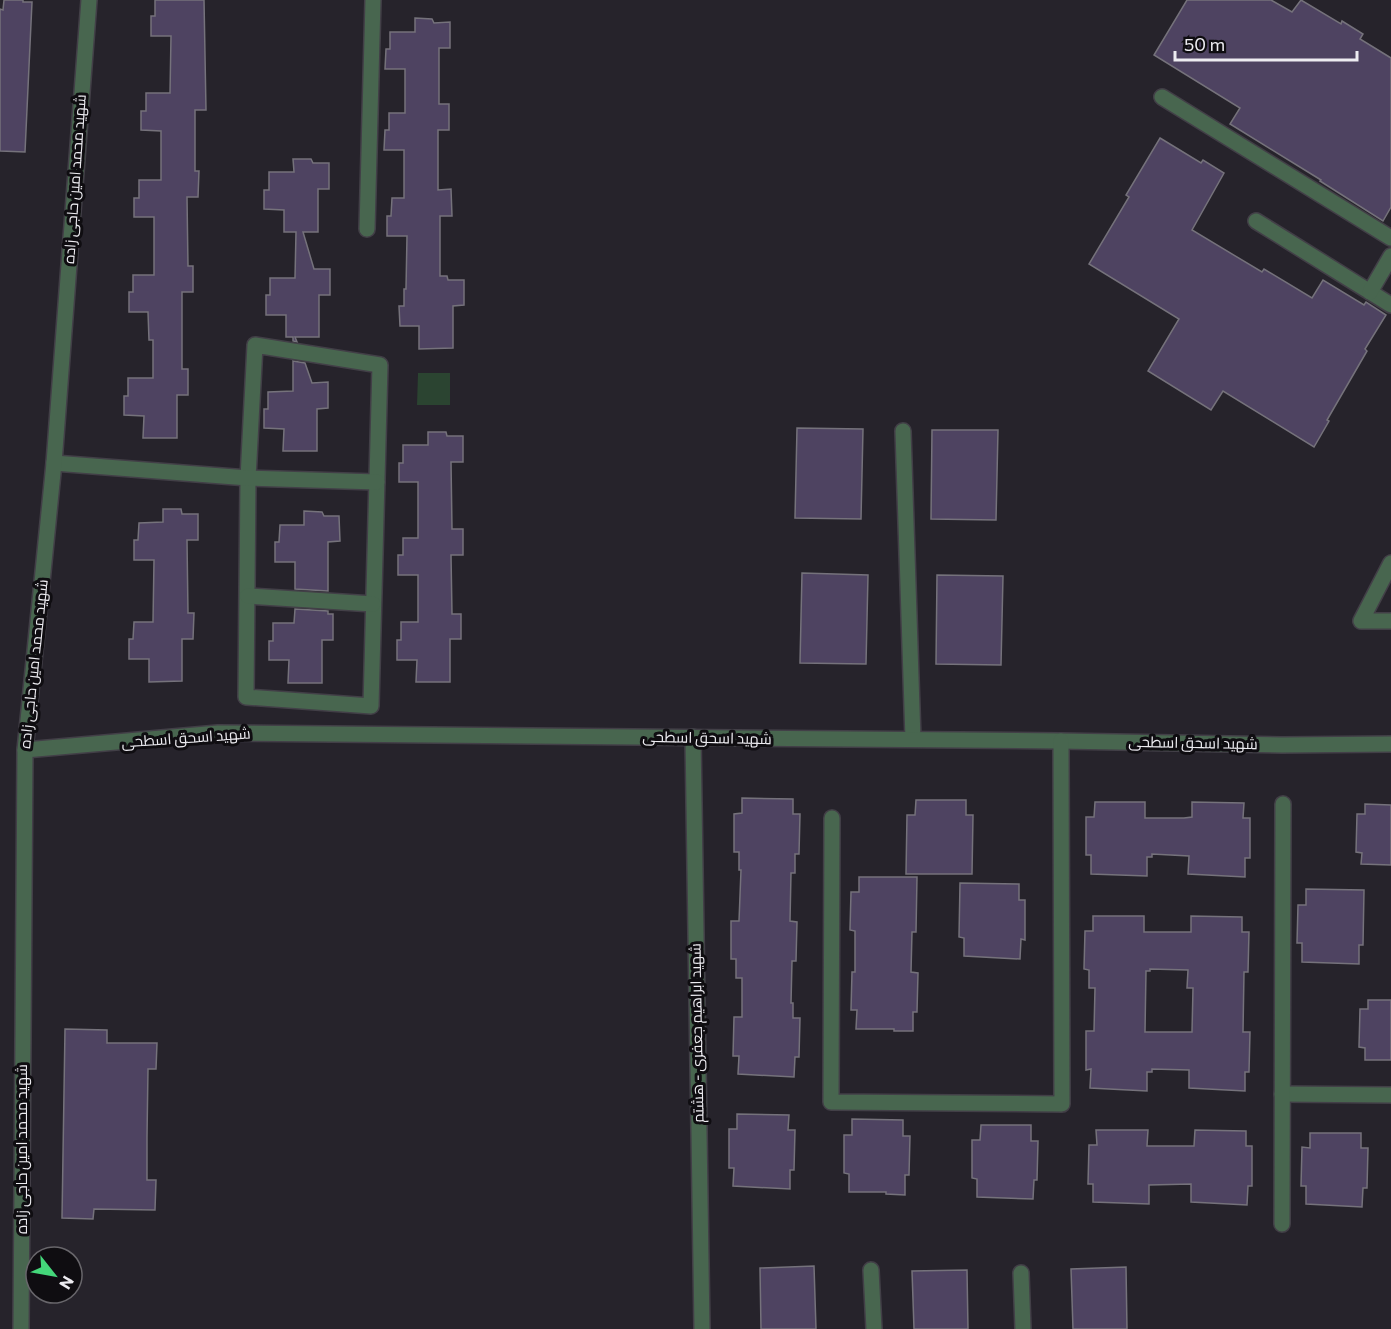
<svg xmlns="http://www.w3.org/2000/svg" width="1391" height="1329" font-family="Commissioner,Cairo,sans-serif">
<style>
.green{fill:#2b4431}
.building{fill:#4e4361;stroke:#75727b;stroke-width:1.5;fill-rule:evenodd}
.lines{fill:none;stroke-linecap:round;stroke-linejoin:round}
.minor-casing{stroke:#423f47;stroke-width:18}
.minor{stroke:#48664f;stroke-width:15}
.labels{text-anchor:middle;stroke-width:6;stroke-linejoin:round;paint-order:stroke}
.street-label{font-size:15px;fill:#edecf1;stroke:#0f0d11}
</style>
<rect width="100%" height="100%" fill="#26232b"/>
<path class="green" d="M 418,373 L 450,373 L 450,405 L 417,405 Z"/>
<g class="building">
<path d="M 4,0 L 23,0 L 23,2 L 32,2 L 25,152 L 0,151 L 0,9 L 3,10 Z"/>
<path d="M 155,0 L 204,0 L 206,110 L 195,110 L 195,171 L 199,171 L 198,197 L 187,197 L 188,266 L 193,266 L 193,292 L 182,292 L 182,369 L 188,369 L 188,395 L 177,395 L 177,438 L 143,438 L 144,416 L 124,415 L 124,396 L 128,396 L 128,378 L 153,378 L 153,340 L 149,340 L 148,312 L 129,312 L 129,292 L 133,292 L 133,275 L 154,275 L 154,217 L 134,217 L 134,198 L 139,198 L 139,180 L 161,180 L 161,131 L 141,130 L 141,111 L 146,111 L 146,93 L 170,93 L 171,36 L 151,36 L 151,16 L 155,16 Z"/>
<path d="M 1187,0 L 1271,0 L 1292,12 L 1301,0 L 1341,24 L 1342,21 L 1363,34 L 1360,39 L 1391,58 L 1391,207 L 1383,221 L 1320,181 L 1321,180 L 1230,124 L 1240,108 L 1154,55 Z"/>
<path d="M 415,18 L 432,19 L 434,23 L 450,22 L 450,48 L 439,48 L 439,104 L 449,104 L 449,130 L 438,130 L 438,190 L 451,189 L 452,216 L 440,216 L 440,276 L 447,276 L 448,280 L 464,280 L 464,305 L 453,306 L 453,348 L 419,349 L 419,326 L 400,326 L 399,306 L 404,306 L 404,289 L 406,289 L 407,236 L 387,236 L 387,216 L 391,216 L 392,198 L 404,198 L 404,150 L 384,150 L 385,130 L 389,130 L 389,113 L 405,113 L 405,69 L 385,69 L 386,49 L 390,49 L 390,32 L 415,32 Z"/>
<path d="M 1160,138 L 1201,163 L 1203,160 L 1224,173 L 1192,230 L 1262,272 L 1264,269 L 1312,298 L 1323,280 L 1364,305 L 1366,302 L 1386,315 L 1365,349 L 1367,351 L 1327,420 L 1329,421 L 1314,447 L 1223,391 L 1211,410 L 1148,371 L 1179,319 L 1089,264 L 1129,197 L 1126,195 Z"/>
<path d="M 293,159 L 311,159 L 313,163 L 329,163 L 329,189 L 318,189 L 318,232 L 303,232 L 314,269 L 330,269 L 330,295 L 319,295 L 319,337 L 295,337 L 297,342 L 293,341 L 293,337 L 286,337 L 286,315 L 266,315 L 266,295 L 270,295 L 270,278 L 295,278 L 296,232 L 284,232 L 284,210 L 264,209 L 264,190 L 269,190 L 269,172 L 294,172 Z"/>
<path d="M 293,361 L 305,363 L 312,383 L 328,382 L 328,408 L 317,409 L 317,451 L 283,451 L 284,429 L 264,428 L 264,409 L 268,409 L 268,392 L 293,391 Z"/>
<path d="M 797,428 L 863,429 L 861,519 L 795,518 Z"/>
<path d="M 932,430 L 998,430 L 996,520 L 931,519 Z"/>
<path d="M 428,432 L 446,432 L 447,436 L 463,436 L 463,462 L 451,462 L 452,529 L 463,529 L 463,555 L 451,555 L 452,614 L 461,614 L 461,639 L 450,639 L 450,682 L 416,682 L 417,660 L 397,660 L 397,640 L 401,640 L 401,622 L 418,622 L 418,575 L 398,575 L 398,555 L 403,555 L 403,538 L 418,538 L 418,482 L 399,482 L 399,463 L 403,463 L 403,445 L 428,445 Z"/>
<path d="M 163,509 L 181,509 L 182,514 L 198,514 L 198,540 L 187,540 L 188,613 L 194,613 L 193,639 L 182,639 L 182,681 L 149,682 L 149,659 L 129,659 L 129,639 L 133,639 L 134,622 L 153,622 L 154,560 L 134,560 L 134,540 L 138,540 L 139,523 L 163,522 Z"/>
<path d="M 304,511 L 322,512 L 324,516 L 339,516 L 340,541 L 328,542 L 328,591 L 295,589 L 295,562 L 275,562 L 275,542 L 279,542 L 280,525 L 304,525 Z"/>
<path d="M 802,573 L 868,575 L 866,664 L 800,663 Z"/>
<path d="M 937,575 L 1003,576 L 1001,665 L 936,664 Z"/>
<path d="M 295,609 L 328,611 L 328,614 L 333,614 L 333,640 L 322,640 L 322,683 L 288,683 L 289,660 L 269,660 L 269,641 L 273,641 L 273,623 L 294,623 Z"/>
<path d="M 742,798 L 793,799 L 793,814 L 800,814 L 799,854 L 795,854 L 795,873 L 791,873 L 790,921 L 797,922 L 796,961 L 792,961 L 791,1003 L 793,1003 L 793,1018 L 800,1018 L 799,1057 L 795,1057 L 794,1077 L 738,1074 L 739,1056 L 733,1056 L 734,1017 L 742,1017 L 742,978 L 736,978 L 736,959 L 731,959 L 731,921 L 739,921 L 741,870 L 739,870 L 739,852 L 734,852 L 734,814 L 742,813 Z"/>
<path d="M 916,800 L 966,800 L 966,815 L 973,815 L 972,874 L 906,874 L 907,815 L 915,815 Z"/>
<path d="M 1095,802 L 1145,802 L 1145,818 L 1184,818 L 1192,817 L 1192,802 L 1244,803 L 1243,818 L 1250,818 L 1250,858 L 1245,858 L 1245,877 L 1188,874 L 1189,856 L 1152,854 L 1152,857 L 1147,857 L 1147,876 L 1091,874 L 1091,855 L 1086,855 L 1086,817 L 1094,817 Z"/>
<path d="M 1365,804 L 1391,805 L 1391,865 L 1361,864 L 1362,853 L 1356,852 L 1357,814 L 1365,814 Z"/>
<path d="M 859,877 L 917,877 L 916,932 L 912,932 L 911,972 L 918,973 L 917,1012 L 913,1012 L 913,1031 L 894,1031 L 894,1029 L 856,1029 L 857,1010 L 851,1010 L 852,972 L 855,972 L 855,931 L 850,930 L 851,892 L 859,892 Z"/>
<path d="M 960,883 L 1019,884 L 1019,900 L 1025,900 L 1025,940 L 1021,939 L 1020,959 L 964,956 L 964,938 L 959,937 Z"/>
<path d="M 1306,889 L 1364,890 L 1363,945 L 1359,945 L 1359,964 L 1302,962 L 1302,943 L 1297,943 L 1298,905 L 1306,905 Z"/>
<path d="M 1093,916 L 1144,916 L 1144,932 L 1191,932 L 1191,916 L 1242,917 L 1242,932 L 1249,932 L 1248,972 L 1244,972 L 1243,1032 L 1250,1032 L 1249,1072 L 1245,1072 L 1245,1091 L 1189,1088 L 1189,1070 L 1152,1069 L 1152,1072 L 1147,1072 L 1147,1091 L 1090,1088 L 1091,1069 L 1086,1070 L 1086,1031 L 1094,1031 L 1095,988 L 1089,988 L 1089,970 L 1084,969 L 1085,931 L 1093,931 ZM 1150,969 L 1188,970 L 1187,988 L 1193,988 L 1192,1032 L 1145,1032 L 1146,971 L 1150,971 Z"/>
<path d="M 1368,1000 L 1391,1000 L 1391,1060 L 1365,1060 L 1365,1048 L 1359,1047 L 1360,1009 L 1368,1009 Z"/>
<path d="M 65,1029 L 107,1030 L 107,1043 L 157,1043 L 156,1069 L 148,1069 L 147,1137 L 147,1180 L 156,1180 L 155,1210 L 94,1209 L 93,1219 L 62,1218 Z"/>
<path d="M 737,1114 L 789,1115 L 788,1130 L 795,1130 L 794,1170 L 790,1170 L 790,1189 L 733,1186 L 734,1168 L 729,1168 L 729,1129 L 737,1129 Z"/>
<path d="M 852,1119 L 903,1120 L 903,1136 L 910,1136 L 909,1175 L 905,1175 L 905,1195 L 886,1194 L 886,1192 L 849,1192 L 849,1174 L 844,1173 L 844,1135 L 852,1135 Z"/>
<path d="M 981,1125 L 1031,1125 L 1031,1141 L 1038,1141 L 1037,1180 L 1034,1180 L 1033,1199 L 977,1197 L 977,1179 L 972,1178 L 972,1140 L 980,1140 Z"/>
<path d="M 1096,1130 L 1148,1130 L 1147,1146 L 1194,1146 L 1195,1130 L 1246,1131 L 1246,1146 L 1252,1146 L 1252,1186 L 1248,1186 L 1247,1205 L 1191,1202 L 1191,1184 L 1149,1185 L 1149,1204 L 1093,1202 L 1093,1184 L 1088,1184 L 1089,1145 L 1097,1145 Z"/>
<path d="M 1310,1133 L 1361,1133 L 1361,1148 L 1368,1148 L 1367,1188 L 1363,1188 L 1362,1207 L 1306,1204 L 1306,1186 L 1301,1186 L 1302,1147 L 1310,1148 Z"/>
<path d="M 814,1266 L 816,1329 L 761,1329 L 760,1268 Z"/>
<path d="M 1126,1267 L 1127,1329 L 1073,1329 L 1071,1269 Z"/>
<path d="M 967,1270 L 968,1329 L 914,1329 L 912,1271 Z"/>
</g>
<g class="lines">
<defs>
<g id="minor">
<path d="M 1162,97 L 1391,238"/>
<path d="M 1256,221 L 1391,305"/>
<path d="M 367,229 L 373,0"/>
<path d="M 1370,292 L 1391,256"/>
<path d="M 255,345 L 380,365 L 371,706 L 246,697 L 248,478 Z"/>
<path d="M 903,431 L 913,739"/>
<path d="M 54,463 L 248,478 L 377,482"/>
<path d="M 1391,563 L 1361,621 L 1391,621"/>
<path d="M 248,596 L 373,604"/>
<path d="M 693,737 L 702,1329"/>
<path d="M 25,750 L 218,733 L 1061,741 L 1282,745 L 1391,744"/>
<path d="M 832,818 L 831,1102 L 1062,1104 L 1061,741"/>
<path d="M 1282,1094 L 1391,1095"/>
<path d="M 1282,1224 L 1283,804"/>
<path d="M 871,1270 L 874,1329"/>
<path d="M 1021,1273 L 1023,1329"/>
<path d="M 21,1329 L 25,750 L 54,463 L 89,0"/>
</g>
</defs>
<use href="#minor" class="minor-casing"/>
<use href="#minor" class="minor"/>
</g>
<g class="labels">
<g class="street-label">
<text transform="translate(75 179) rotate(-86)" y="5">شهید محمد امین حاجی زاده</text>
<text transform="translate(34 664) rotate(-84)" y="5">شهید محمد امین حاجی زاده</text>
<text transform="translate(186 738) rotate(-4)" y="5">شهید اسحق اسطحی</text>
<text transform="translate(707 738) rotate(1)" y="5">شهید اسحق اسطحی</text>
<text transform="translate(1193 743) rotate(1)" y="5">شهید اسحق اسطحی</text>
<text transform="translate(697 1033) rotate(-91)" y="5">شهید ابراهیم جعفری - هشتم</text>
<text transform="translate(22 1149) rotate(-90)" y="5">شهید محمد امین حاجی زاده</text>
</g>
</g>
<g transform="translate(54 1275) rotate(121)"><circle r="28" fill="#0f0d11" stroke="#68666b" stroke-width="1.5"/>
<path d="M0-4.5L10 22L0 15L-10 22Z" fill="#44d77a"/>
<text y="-9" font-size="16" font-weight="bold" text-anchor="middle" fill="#edecf1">N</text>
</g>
<path d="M1175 51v9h182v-9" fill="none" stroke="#edecf1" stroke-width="3"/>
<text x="1184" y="51" font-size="18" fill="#edecf1" stroke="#0f0d11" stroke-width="4.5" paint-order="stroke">50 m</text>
</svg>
